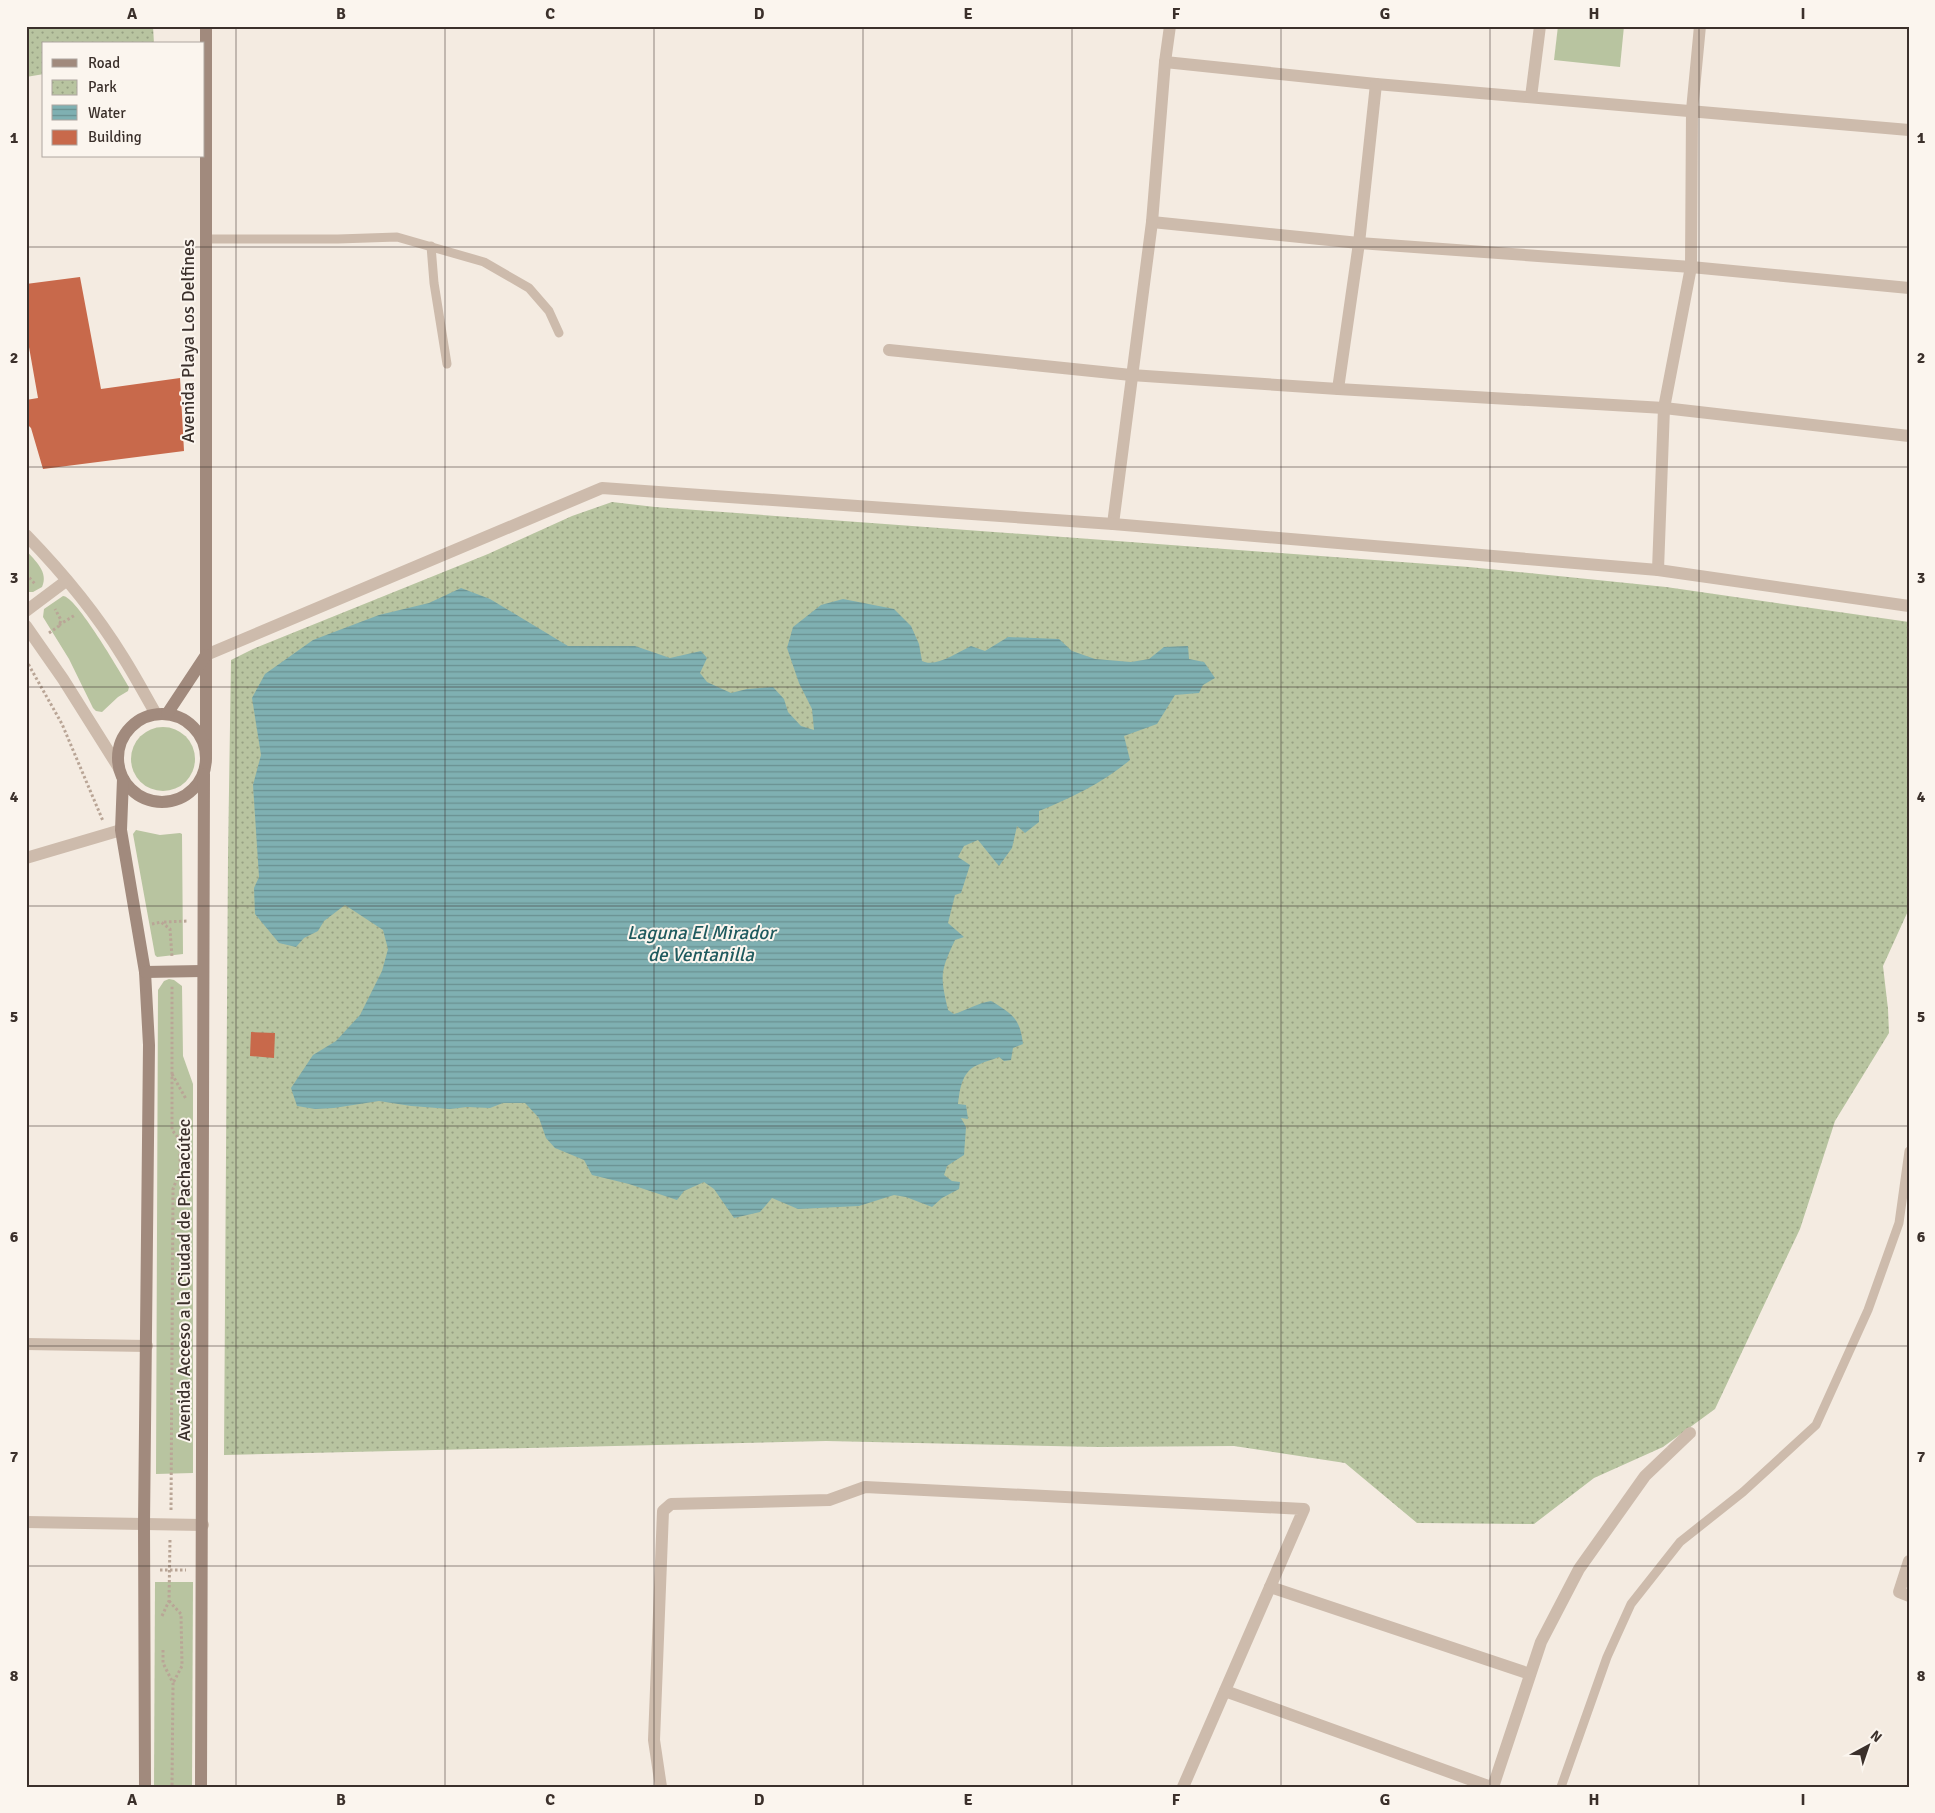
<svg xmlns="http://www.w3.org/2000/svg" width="1935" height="1813" font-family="Signika,sans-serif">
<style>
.grass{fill:#b8c4a0}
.park{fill:url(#park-dots)}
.water{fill:url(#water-rules)}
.building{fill:#c8694b}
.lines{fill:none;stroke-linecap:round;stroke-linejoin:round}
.path{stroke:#b9a596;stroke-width:3;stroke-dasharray:2.5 2.5;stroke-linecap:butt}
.service{stroke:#cdbbac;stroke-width:9}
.minor{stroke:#cdbbac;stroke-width:12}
.tertiary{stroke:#cdbbac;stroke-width:12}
.secondary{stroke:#a18a7d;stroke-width:12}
.grid{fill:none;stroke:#3b302b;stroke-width:1;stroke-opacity:0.55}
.labels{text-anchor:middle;stroke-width:4;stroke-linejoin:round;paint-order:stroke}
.street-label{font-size:18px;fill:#3b302b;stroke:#fbf5ee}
.water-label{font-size:19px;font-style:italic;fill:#1f5a5e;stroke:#fbf5ee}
.neatline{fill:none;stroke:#3b302b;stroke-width:2}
.grid-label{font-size:16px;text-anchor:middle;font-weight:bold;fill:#3b302b}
</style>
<defs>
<pattern id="park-dots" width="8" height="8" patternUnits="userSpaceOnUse" patternTransform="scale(1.25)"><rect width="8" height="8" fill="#b8c4a0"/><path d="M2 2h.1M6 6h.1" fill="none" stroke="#97a083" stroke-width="1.8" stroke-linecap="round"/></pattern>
<pattern id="water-rules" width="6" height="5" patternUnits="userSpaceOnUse" patternTransform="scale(1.25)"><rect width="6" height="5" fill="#7fb0b2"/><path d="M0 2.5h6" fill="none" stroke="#699091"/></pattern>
</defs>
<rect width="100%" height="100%" fill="#f4ebe1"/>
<g class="grass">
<path d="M 1558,26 L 1624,26 L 1620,67 L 1554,60 Z"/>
<path d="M 26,550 C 35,561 49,572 42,587 L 33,592 L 26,592 Z"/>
<path d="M 63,596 C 76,596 120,672 129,687 L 128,691 L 118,697 L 102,712 L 96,711 L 93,708 L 69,659 L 43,617 L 44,609 Z"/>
<circle cx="163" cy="759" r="32"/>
<path d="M 136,830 L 160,835 L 180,833 L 182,834 L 183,954 L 157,957 L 155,955 L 133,834 Z"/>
<path d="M 169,979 L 174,980 L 182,986 L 183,1056 L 193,1084 L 193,1473 L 156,1474 L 158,990 L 164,981 Z"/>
<path d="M 155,1582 L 193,1582 L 192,1787 L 154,1787 Z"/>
</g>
<g class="park">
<path d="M 26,26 L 153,26 L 154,44 L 44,44 L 44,74 L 26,77 Z"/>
<path d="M 612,502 L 655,507 L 1469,567 L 1666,587 L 1909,622 L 1908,911 L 1883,966 L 1888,1009 L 1889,1033 L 1835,1121 L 1800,1229 L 1715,1409 L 1663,1447 L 1594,1478 L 1534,1524 L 1417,1523 L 1345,1463 L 1234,1446 L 1099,1447 L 826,1441 L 224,1455 L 228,856 L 231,660 L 253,649 L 488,554 L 572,516 Z"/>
</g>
<path class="water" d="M 461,588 L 490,599 L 568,646 L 635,646 L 670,658 L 701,651 L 707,658 L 700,673 L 707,682 L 731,693 L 747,689 L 773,687 L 784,699 L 788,712 L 801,726 L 814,730 L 812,709 L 799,683 L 787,648 L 793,627 L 821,605 L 843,599 L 894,609 L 911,626 L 919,644 L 922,661 C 936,668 958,652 971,646 L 985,651 L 1008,637 L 1059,639 L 1072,651 L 1095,659 L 1131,662 L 1149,659 L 1164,647 L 1188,646 L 1189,659 L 1204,662 L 1215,678 L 1203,685 L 1199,693 L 1175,695 L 1157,724 L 1124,736 L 1130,760 C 1104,782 1071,798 1039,811 L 1039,822 L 1025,833 L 1017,826 L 1012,848 L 999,866 L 978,840 L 964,846 L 958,857 L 970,865 L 961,893 L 955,895 L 948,923 L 964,937 L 955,940 C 940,972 940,976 948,1010 L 954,1014 C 967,1010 978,1003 991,1001 C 1013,1014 1020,1019 1023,1044 L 1013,1048 L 1011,1060 L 1004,1061 L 999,1057 C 992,1060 986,1061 980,1064 C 962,1070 960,1088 958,1104 L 966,1105 L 968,1119 L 961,1118 L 966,1127 L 964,1155 L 947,1166 L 944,1175 L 952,1181 L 960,1182 L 959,1189 L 942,1198 L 932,1207 L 906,1197 L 894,1195 L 859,1206 L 798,1209 L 772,1198 L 760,1212 L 734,1218 L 714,1189 L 704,1182 L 684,1191 L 677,1200 L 629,1184 L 592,1175 L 584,1160 L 555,1148 L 546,1138 L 539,1118 L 525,1103 L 503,1103 L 490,1108 L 467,1107 L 450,1109 L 411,1106 L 379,1101 L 334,1108 L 315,1109 L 297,1106 L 291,1088 L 313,1055 L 336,1041 L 360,1015 L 382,971 L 388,949 L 383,930 L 345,905 L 324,921 L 318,931 L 304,938 L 296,947 L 279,943 L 255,914 L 254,888 L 259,877 L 253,785 L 261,755 L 252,698 L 265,674 L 313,640 L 379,615 L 429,603 Z"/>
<g class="building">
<path d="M 80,277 L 101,389 L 180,378 L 184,451 L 43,469 L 31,428 L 26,423 L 26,400 L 38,398 L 26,330 L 26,284 Z"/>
<path d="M 251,1032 L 275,1033 L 274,1058 L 250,1056 Z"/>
</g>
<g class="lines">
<g class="path">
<path d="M 26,574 L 35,584"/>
<path d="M 59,625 L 75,615"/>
<path d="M 49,633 L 59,626 L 61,620 L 55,609"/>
<path d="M 26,660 L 62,724 L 103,821"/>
<path d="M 164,922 L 188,921"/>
<path d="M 152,924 L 161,922 L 170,929 L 172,957"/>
<path d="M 172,1074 L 186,1099"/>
<path d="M 180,1140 L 186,1130"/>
<path d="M 171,1510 L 173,1189 L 180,1171 L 180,1140 L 172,1130 L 172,986"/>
<path d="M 160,1570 L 186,1570"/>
<path d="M 169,1601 L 181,1614 L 182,1666 L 173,1683"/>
<path d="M 162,1616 L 169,1601 L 170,1539"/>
<path d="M 163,1650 L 163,1663 L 173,1683 L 172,1787"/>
</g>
<g class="service">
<path d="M 206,239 L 338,239 L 397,237 L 484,262 L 529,288 L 549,311 L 559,333"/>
<path d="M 431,246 L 434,283 L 447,364"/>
<path d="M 1561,1787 L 1607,1657 L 1631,1604 L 1680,1542 L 1743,1492 L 1816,1425 L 1868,1310 L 1899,1223 L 1909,1151"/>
</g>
<g class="minor">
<path d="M 1165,62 L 1376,84 L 1909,130"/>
<path d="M 1531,97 L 1540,26"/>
<path d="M 1152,222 L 1359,243 L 1691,267 L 1909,288"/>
<path d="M 889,350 L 1131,375 L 1338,389 L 1664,408 L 1909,436"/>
<path d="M 1338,389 L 1359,243 L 1376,84"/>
<path d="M 1113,524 L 1152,222 L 1165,62 L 1170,26"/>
<path d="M 1658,570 L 1664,408 L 1691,267 L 1692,110 L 1700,26"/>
<path d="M 26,858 L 121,830"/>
<path d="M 26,1344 L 147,1346"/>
<path d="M 26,1522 L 203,1525"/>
<path d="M 1909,1561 L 1899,1592 L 1909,1596"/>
<path d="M 1270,1587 L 1530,1674"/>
<path d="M 1225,1691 L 1491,1787"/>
<path d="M 661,1787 L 654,1740 L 663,1511 L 671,1504 L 829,1500 L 865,1487 L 1304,1509 L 1183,1787"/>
<path d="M 1493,1787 L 1541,1642 L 1579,1569 L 1645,1476 L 1690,1433"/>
</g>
<g class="tertiary">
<path d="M 26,535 C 62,572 96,613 123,657 C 135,676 145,695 156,714"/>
<path d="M 26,611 L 66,581"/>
<path d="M 26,626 L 63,679 L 119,768"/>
<path d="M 206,655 L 602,488 L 1113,524 L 1658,570 L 1909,606"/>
</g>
<g class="secondary">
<path d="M 206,26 L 206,757"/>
<circle cx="162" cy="758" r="44"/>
<path d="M 167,714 L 206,655"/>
<path d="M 123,779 L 121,830 L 145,972 L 149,1045 L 144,1524 L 145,1787"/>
<path d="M 145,972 L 202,971"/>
<path d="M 201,1787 C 204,1449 200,1111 204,774"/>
</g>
</g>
<path class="grid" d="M 236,26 L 236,1787M 445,26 L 445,1787M 654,26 L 654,1787M 863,26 L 863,1787M 1072,26 L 1072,1787M 1281,26 L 1281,1787M 1490,26 L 1490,1787M 1699,26 L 1699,1787M 26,247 L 1909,247M 26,467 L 1909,467M 26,687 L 1909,687M 26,906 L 1909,906M 26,1126 L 1909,1126M 26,1346 L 1909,1346M 26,1566 L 1909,1566"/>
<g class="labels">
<g class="street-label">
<text transform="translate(188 341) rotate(-90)" y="6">Avenida Playa Los Delfines</text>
<text transform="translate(184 1280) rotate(-90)" y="6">Avenida Acceso a la Ciudad de Pachacútec</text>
</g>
<g class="water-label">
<text x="701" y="939">Laguna El Mirador<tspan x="701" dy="22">de Ventanilla</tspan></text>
</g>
</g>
<rect width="1935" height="1813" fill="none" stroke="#fbf5ee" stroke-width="55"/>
<rect x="42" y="42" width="162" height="115" fill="#fbf5ee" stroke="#aea6a0"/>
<rect x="52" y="59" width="25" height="8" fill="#a18a7d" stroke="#aea6a0"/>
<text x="88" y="68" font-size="15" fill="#3b302b">Road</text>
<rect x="52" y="80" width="25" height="15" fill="url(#park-dots)" stroke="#aea6a0"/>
<text x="88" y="92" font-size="15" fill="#3b302b">Park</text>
<rect x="52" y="105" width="25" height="15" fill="url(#water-rules)" stroke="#aea6a0"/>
<text x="88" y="118" font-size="15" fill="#3b302b">Water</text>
<rect x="52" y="130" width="25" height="15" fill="#c8694b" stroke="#aea6a0"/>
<text x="88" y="142" font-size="15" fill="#3b302b">Building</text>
<g transform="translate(1868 1746) rotate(40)" stroke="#fbf5ee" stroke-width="4" paint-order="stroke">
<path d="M0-4L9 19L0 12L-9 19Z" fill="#3b302b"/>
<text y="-8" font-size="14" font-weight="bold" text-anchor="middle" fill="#3b302b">N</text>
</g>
<rect x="28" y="28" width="1880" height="1758" class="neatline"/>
<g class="grid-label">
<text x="132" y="19">A</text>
<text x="341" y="19">B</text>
<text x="550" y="19">C</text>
<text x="759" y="19">D</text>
<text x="968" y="19">E</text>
<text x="1176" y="19">F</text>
<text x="1385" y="19">G</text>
<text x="1594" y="19">H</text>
<text x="1803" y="19">I</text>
<text x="14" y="143">1</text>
<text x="1921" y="143">1</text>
<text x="14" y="363">2</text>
<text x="1921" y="363">2</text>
<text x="14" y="583">3</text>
<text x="1921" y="583">3</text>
<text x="14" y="802">4</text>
<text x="1921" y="802">4</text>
<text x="14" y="1022">5</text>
<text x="1921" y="1022">5</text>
<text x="14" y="1242">6</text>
<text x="1921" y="1242">6</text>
<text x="14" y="1462">7</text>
<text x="1921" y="1462">7</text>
<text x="14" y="1681">8</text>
<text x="1921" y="1681">8</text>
<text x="132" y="1805">A</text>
<text x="341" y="1805">B</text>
<text x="550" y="1805">C</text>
<text x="759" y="1805">D</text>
<text x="968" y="1805">E</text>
<text x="1176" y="1805">F</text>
<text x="1385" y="1805">G</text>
<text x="1594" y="1805">H</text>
<text x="1803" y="1805">I</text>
</g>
</svg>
